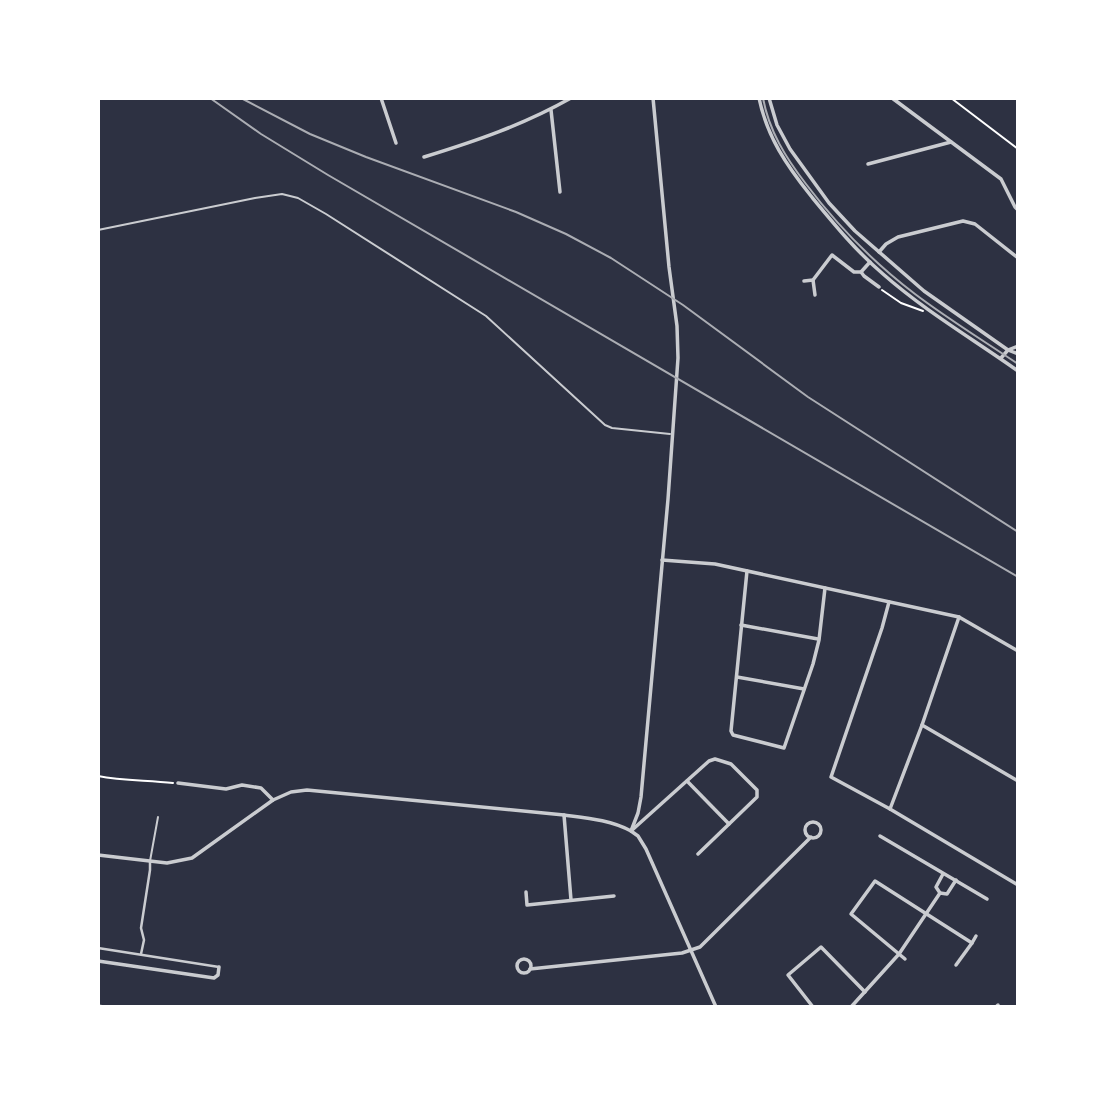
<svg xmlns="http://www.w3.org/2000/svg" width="1116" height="1105" font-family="'IBM Plex Sans',sans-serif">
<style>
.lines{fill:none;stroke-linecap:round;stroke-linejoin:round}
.path{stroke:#fff;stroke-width:2}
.service{stroke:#caccd0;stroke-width:2}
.pedestrian{stroke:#caccd0;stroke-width:2.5}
.minor{stroke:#caccd0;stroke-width:3.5}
.tertiary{stroke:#caccd0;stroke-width:3.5}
.tram{stroke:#abadb3;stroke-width:2}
.rail{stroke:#abadb3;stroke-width:2}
</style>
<rect width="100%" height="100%" fill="#2d3142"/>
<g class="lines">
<g class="path">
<path d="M 951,98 L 1018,149"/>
<path d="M 882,290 L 901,303 L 923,311"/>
<path d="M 98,776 C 123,781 148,780 173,783"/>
</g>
<g class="service">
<path d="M 98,230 L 255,198 L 282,194 L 298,198 L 326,214 L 486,316 L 605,425 L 612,428 L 670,434"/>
<path d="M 150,861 L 158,817"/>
</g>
<g class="pedestrian">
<path d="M 98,948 L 219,967"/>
<path d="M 141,954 L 144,940 L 141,928 L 150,870 L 150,862"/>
</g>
<g class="minor">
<path d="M 381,98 L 396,143"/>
<path d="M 892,98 L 1001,179 L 1015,207 L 1018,210"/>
<path d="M 551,110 L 560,192"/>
<path d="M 424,157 C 476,141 523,125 571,98"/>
<path d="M 868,164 L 951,142"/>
<path d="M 879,252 L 886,244 L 898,237 L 963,221 L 975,224 L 1018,258"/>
<path d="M 861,272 L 870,262"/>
<path d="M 813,280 L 815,295"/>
<path d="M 804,281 L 813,280 L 832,255 L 854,272 L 861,272 L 864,276 L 879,287"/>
<path d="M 1001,358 L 1008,350 L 1018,346"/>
<path d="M 662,560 L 715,564 L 959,617 L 1018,651"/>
<path d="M 747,571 L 731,731 L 733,735 L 784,748 L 813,664 L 819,640 L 825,588"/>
<path d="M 889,602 L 882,628 L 831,777 L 890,809 L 1018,885"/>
<path d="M 741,625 L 818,639"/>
<path d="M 737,677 L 804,689"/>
<path d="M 922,725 L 1018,781"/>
<path d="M 687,781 L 729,824"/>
<path d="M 178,783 L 226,789 L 242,785 L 261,788 L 273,800"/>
<path d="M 890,809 L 922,725 L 959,617"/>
<path d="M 564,815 L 571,900"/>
<circle cx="813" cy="830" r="8"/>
<path d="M 880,836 L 987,899"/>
<path d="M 98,855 L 167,863 L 192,858 L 273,800 L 291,792 L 307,790 L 564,815 C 587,818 611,820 631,831 L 709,761 L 715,759 L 731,764 L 757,790 L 757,797 L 698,854"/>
<path d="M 526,892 L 527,905 L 614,896"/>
<path d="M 940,893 L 936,887 L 943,874"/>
<circle cx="524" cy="966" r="7"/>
<path d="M 905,959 L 851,914 L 875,881 L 972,943 L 976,936"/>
<path d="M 98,961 L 214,978 L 218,975 L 219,967"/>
<path d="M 956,965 L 972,943"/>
<path d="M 530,969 L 682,953 L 700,947 L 811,837"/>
<path d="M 98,1006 L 103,1007"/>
<path d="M 813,1007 L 788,975 L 821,947 L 865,992"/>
<path d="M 851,1007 L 899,954 L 940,893 L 947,894 L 956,880"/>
<path d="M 996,1007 L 998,1005"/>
</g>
<g class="tertiary">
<path d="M 653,98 L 669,267 L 677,326 L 678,358 L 668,499 L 641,797 L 638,813 L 631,831 L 638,836 L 646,849 L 716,1007"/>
<path d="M 759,98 C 767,137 787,166 811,196 C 834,224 856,251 883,274 C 925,311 973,339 1018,371"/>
<path d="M 769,98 L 777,125 L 790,149 L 829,203 L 855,231 L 924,291 L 1008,350 L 1018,354"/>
</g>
<path class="tram" d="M 763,98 C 769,131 786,158 806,184 C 837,225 874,263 915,294 C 948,319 984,341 1018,364"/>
<g class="rail">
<path d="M 210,98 L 261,134 L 328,175 L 1018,577"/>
<path d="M 241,98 L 310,134 L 366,157 L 516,212 L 566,234 L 611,258 L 683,305 L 808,397 L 1018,532"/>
</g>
</g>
<rect width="1116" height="1105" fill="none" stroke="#ffffff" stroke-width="200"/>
</svg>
